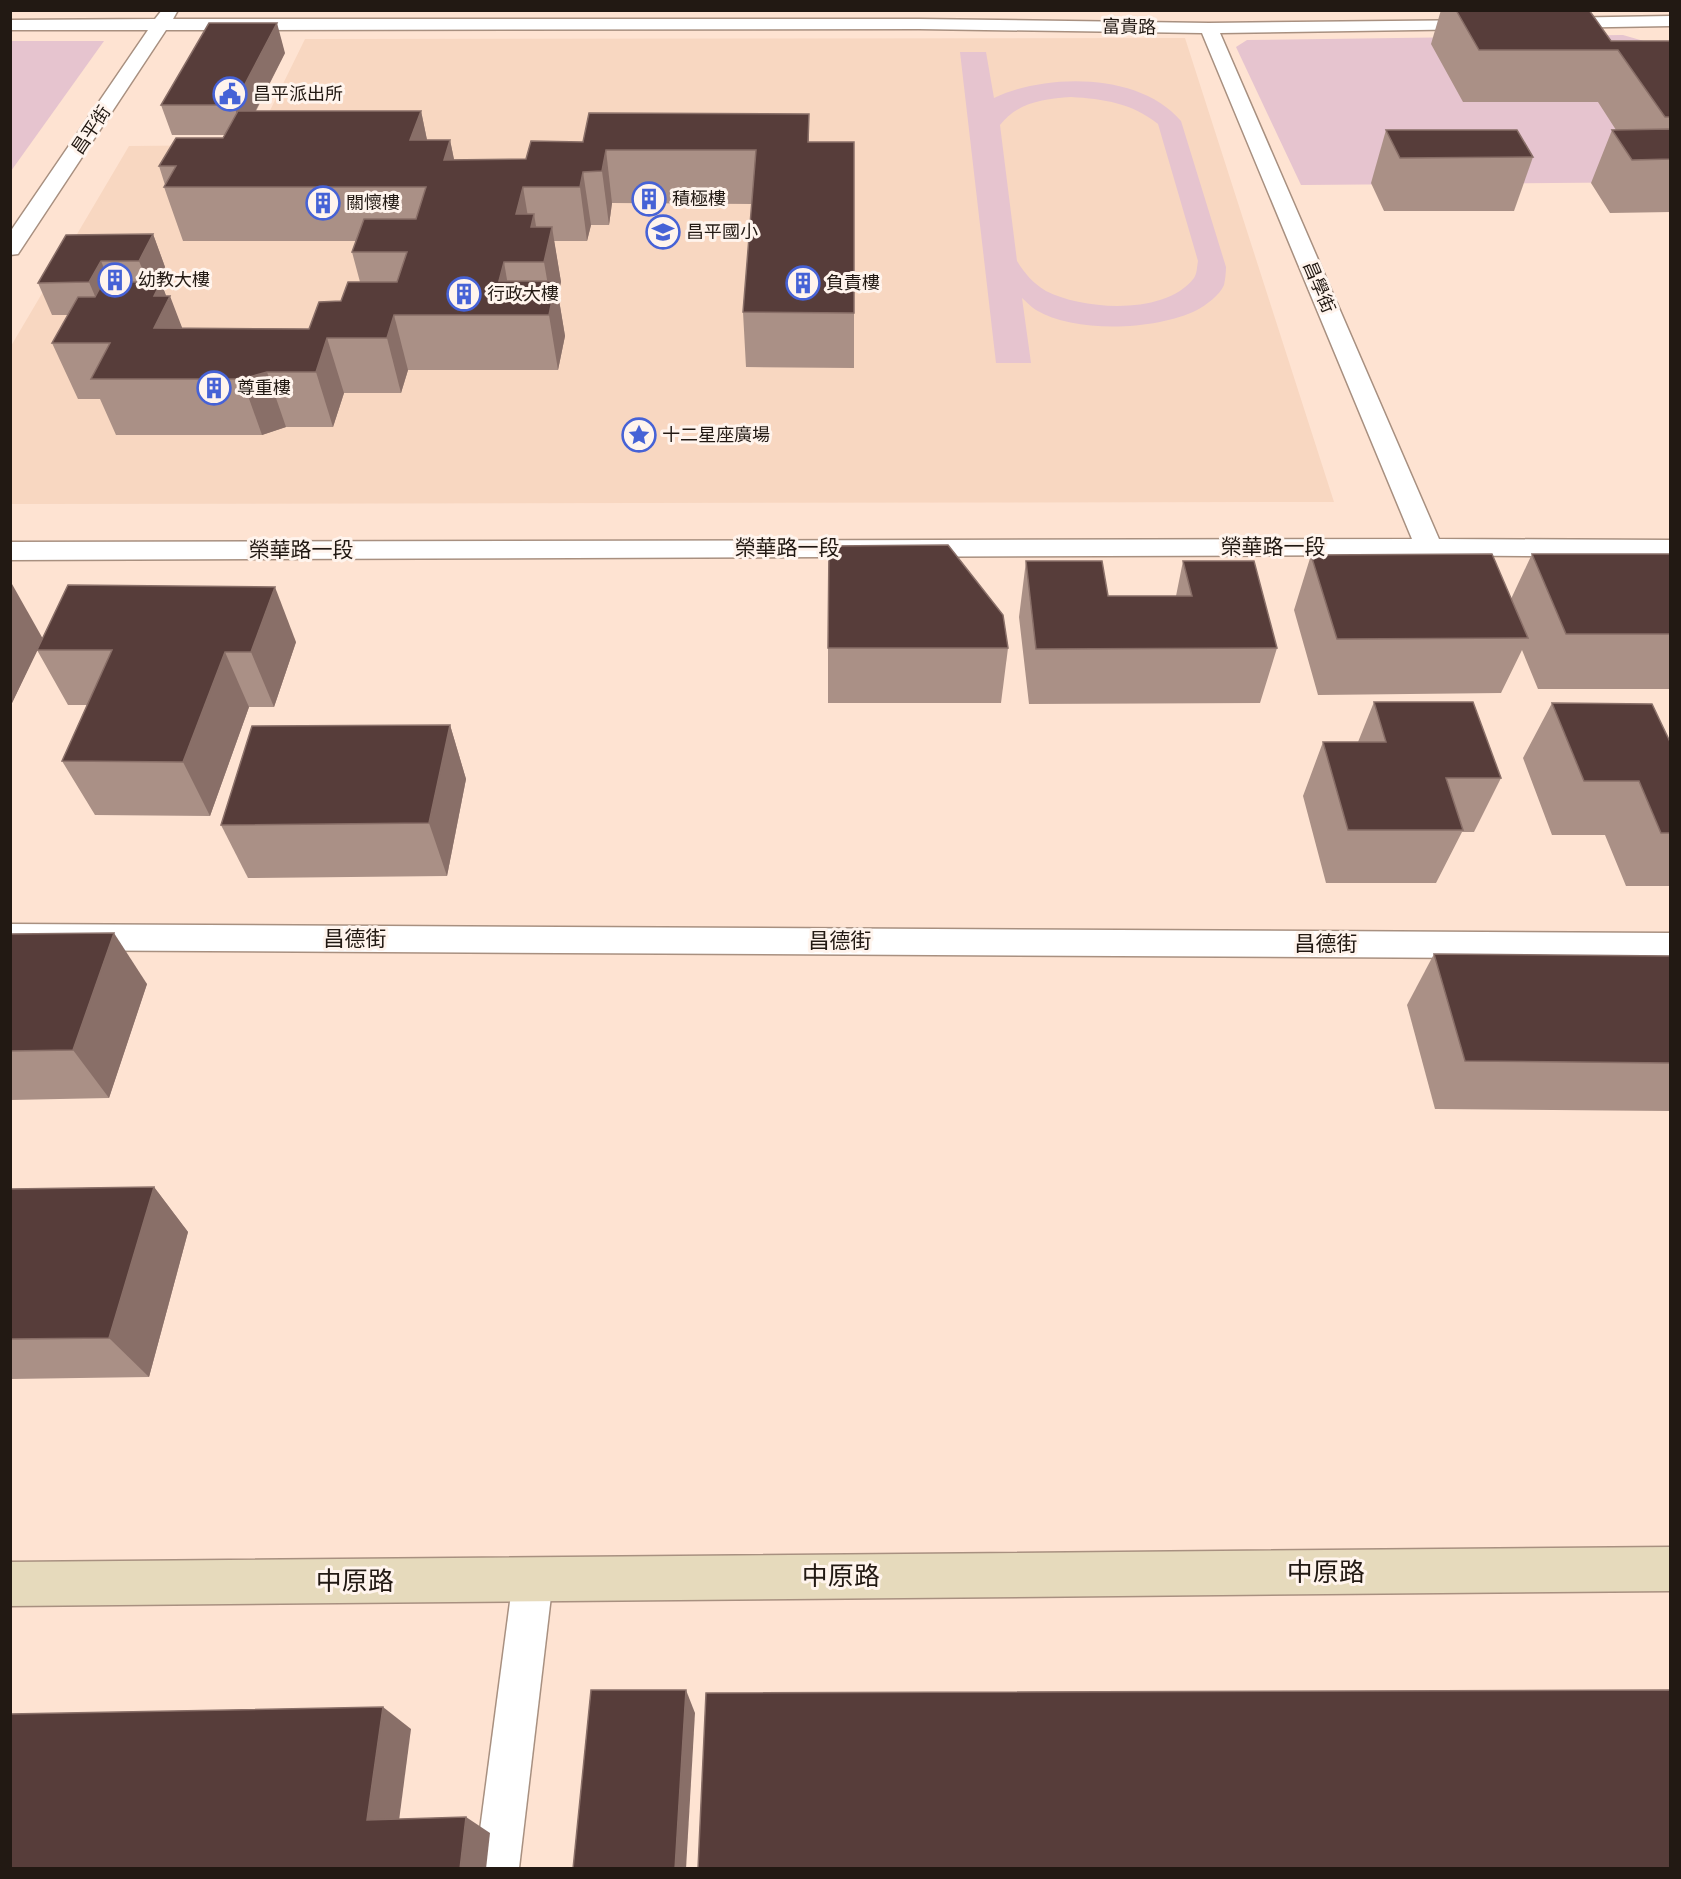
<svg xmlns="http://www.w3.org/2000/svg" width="1681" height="1879" font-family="Karla,'Noto Sans TC',sans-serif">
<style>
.built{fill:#f8d7c1}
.green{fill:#e6c4cf;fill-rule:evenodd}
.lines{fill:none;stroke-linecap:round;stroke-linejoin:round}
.lane-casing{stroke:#a89080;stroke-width:3}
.street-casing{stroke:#a89080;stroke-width:3}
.secondary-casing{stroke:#a89080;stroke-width:3}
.lane{fill:#fff;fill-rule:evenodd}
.street{fill:#fff;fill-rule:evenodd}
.secondary{fill:#e6dabc;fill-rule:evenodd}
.wall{fill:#aa9086}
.shaded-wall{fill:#896f68}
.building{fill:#573d3a;stroke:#896f68;stroke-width:1.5}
.labels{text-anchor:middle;stroke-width:6;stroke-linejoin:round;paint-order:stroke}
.far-street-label{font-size:18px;fill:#221913;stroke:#fff4ed}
.far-poi-label{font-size:18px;fill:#221913;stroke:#fff4ed;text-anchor:start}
.street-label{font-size:21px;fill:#221913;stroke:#fff4ed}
.near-street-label{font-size:26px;fill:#221913;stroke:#fff4ed}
</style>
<rect width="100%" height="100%" fill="#fee3d2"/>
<path class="built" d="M 1185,38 L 1334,502 L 11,504 L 11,346 L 129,146 L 253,145 L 305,39 Z"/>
<g class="green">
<path d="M 1623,35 L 1654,44 L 1670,182 L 1301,185 L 1236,47 L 1247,40 Z"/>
<path d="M 11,41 L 104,41 L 11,171 L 10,41 Z"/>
<path d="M 960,52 L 986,52 L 994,98 C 1046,73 1140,72 1181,121 L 1226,267 C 1226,273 1225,280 1224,285 C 1220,295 1206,305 1197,310 C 1157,330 1076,334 1036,310 C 1031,307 1027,302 1022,298 L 1031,363 L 996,363 ZM 1071,97 C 1104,99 1132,103 1158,124 L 1198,261 C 1197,266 1197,274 1194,278 C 1165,316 1083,310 1046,291 C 1033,283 1025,274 1017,261 L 1000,125 C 1018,102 1044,99 1071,97 Z"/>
</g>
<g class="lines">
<defs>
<path id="lane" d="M 533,1559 L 547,1565 L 553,1579 L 519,1868 L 475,1868 L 513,1579 L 519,1565 Z"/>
<g id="street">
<path d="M 162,10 L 178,10 L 173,19 L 919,19 L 1209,23 L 1488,20 L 1491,24 L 1488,28 L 1482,29 L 1220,33 L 1439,539 L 1670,540 L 1670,557 L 1385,555 L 10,560 L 10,542 L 1412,539 L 1202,33 L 919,29 L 166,30 L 18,254 L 10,255 L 10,232 L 148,30 L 10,30 L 10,20 L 155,19 Z"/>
<path d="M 1670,16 L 1670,26 L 1554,28 L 1548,27 L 1545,23 L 1548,19 L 1554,18 Z"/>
<path d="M 10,924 L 1670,933 L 1670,959 L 10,950 Z"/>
</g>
<path id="secondary" d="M 1670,1547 L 1670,1591 L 10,1606 L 10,1562 Z"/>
</defs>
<use href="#lane" class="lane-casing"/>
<use href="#street" class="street-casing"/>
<use href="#secondary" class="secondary-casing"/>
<use href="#lane" class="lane"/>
<use href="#street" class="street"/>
<use href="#secondary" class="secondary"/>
</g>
<g class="wall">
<path d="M 1441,10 L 1589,10 L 1611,41 L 1671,41 L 1671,212 L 1610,213 L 1591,183 L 1612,130 L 1616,130 L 1598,102 L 1463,102 L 1431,44 Z"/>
<path d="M 285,53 L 256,111 L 421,111 L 427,140 L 450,140 L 454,160 L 526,159 L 583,142 L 809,114 L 809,142 L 854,313 L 854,368 L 746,367 L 743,312 L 752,204 L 612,203 L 609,225 L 591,225 L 587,241 L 554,241 L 561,282 L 558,294 L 565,336 L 558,370 L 408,370 L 401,393 L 344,393 L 333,427 L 286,427 L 262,435 L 116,435 L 100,399 L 78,399 L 52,343 L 68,315 L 52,315 L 38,283 L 153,234 L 165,267 L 157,282 L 161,282 L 166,296 L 182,328 L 309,329 L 341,301 L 360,282 L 352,252 L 356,241 L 183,241 L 164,187 L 165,185 L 159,166 L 223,138 L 225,135 L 172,135 L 161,105 Z"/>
<path d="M 1386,130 L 1533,157 L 1514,211 L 1384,211 L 1371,183 Z"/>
<path d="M 1532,554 L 1671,554 L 1671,689 L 1538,689 L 1522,650 L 1501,693 L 1318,695 L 1294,610 L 1311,555 L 1511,599 Z"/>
<path d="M 1026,561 L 1108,596 L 1176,596 L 1183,561 L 1277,648 L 1260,703 L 1029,704 L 1019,617 Z"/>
<path d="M 10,584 L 42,639 L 296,642 L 274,707 L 249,707 L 210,816 L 95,815 L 62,761 L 87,705 L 68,705 L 37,650 L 12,703 L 10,703 Z"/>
<path d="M 828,648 L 1008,648 L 1001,703 L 828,703 Z"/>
<path d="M 1374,702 L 1501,778 L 1474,832 L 1462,832 L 1436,883 L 1326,883 L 1303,796 L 1323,742 L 1358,742 Z"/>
<path d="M 1552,703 L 1671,744 L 1671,886 L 1626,886 L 1605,835 L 1552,835 L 1523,758 Z"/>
<path d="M 450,725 L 466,779 L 447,876 L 248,878 L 221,825 Z"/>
<path d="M 10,934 L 147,984 L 109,1098 L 10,1100 Z"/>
<path d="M 1434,954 L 1671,956 L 1671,1111 L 1435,1109 L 1407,1005 Z"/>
<path d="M 154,1187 L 188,1232 L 149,1377 L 10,1379 L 10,1189 Z"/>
</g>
<g class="shaded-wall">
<path d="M 277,23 L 285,53 L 243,135 L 234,105 Z"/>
<path d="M 421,111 L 432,164 L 410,140 Z"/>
<path d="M 450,140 L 461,193 L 444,160 Z"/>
<path d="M 606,150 L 612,203 L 609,225 L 602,171 Z"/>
<path d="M 583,172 L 591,225 L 587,241 L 580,187 Z"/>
<path d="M 523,187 L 532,241 L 516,214 Z"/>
<path d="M 534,214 L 542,262 L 531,227 Z"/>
<path d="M 552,227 L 561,282 L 558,294 L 565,336 L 558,370 L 549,315 L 551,303 L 544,262 Z"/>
<path d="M 153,234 L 165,267 L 152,293 L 139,261 Z"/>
<path d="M 101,261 L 114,293 L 103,315 L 89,282 Z"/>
<path d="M 504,262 L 513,315 L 499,281 Z"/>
<path d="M 161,282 L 168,301 L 170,296 L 191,351 L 154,328 L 154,296 Z"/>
<path d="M 394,315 L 408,370 L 401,393 L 387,338 Z"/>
<path d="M 327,338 L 344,393 L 333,427 L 316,372 Z"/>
<path d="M 267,372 L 286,427 L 262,435 L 242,379 Z"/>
<path d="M 12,584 L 43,639 L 12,703 L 10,700 L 10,586 Z"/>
<path d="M 275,587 L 296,642 L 274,707 L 251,652 Z"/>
<path d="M 225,652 L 249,707 L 210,816 L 183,762 Z"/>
<path d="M 450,725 L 466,779 L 447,876 L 429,823 Z"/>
<path d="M 114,933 L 147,984 L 109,1098 L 73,1050 Z"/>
<path d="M 154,1187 L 188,1232 L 149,1377 L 109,1338 Z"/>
<path d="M 686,1690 L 695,1713 L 686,1869 L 675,1869 Z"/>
<path d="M 383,1707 L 411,1729 L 397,1836 L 367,1820 Z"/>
<path d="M 466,1817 L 490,1833 L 486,1869 L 460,1869 Z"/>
</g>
<g class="building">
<path d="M 1456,10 L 1589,10 L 1611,41 L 1671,41 L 1671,117 L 1665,117 L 1618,50 L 1479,50 Z"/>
<path d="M 209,23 L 277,23 L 234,105 L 161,105 Z"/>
<path d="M 238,111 L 421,111 L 410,140 L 450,140 L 444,160 L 526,159 L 531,141 L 583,142 L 589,113 L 809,114 L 808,142 L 854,142 L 854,313 L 743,312 L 756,150 L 606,150 L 602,171 L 583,172 L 580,187 L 523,187 L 516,214 L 534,214 L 531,227 L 552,227 L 544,262 L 504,262 L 499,281 L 556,281 L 549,315 L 394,315 L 387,338 L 327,338 L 316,372 L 267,372 L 242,379 L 91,379 L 110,343 L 52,343 L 78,297 L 95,297 L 103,282 L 161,282 L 154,296 L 170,296 L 154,328 L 309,329 L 319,302 L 341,301 L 348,282 L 397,282 L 407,252 L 352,252 L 364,219 L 416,219 L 426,187 L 164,187 L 176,166 L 159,166 L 176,138 L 223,138 Z"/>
<path d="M 1671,129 L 1671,159 L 1632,160 L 1612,130 Z"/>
<path d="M 1386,130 L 1517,130 L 1533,157 L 1400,158 Z"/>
<path d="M 153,234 L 139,261 L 101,261 L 89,282 L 38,283 L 66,235 Z"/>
<path d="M 948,545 L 1003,615 L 1008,648 L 828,648 L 829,546 Z"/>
<path d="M 1492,554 L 1528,638 L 1337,639 L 1311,555 Z"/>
<path d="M 1532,554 L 1671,554 L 1671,634 L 1566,634 Z"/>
<path d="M 1026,561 L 1102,561 L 1108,596 L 1192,596 L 1183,561 L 1254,561 L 1277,648 L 1036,649 Z"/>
<path d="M 68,585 L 275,587 L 251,652 L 225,652 L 183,762 L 62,761 L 112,650 L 37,650 Z"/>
<path d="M 1374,702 L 1473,702 L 1501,778 L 1446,778 L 1463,830 L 1348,830 L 1323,742 L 1386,742 Z"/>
<path d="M 1552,703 L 1652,704 L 1671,744 L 1671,833 L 1661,833 L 1639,781 L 1584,781 Z"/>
<path d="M 450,725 L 429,823 L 221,825 L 252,726 Z"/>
<path d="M 114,933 L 73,1050 L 10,1051 L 10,934 Z"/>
<path d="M 1434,954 L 1671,956 L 1671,1063 L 1465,1061 Z"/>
<path d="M 154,1187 L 109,1338 L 10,1339 L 10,1189 Z"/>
<path d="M 591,1690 L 686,1690 L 675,1869 L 573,1869 Z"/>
<path d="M 1671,1690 L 1671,1869 L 698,1869 L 706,1693 Z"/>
<path d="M 383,1707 L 367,1820 L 466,1817 L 460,1869 L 10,1869 L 10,1714 Z"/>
</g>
<defs>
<symbol id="civic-ring" viewBox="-11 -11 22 22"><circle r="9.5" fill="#fff4ed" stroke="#4662d6" stroke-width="1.5"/><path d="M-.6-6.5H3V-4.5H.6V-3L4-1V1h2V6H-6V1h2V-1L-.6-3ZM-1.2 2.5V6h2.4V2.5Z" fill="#4662d6"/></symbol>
<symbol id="building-ring" viewBox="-11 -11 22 22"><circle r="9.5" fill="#fff4ed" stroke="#4662d6" stroke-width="1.5"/><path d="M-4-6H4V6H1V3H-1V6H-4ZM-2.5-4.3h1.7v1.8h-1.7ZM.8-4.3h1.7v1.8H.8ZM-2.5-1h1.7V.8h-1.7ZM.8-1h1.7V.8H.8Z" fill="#4662d6"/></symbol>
<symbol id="school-ring" viewBox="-11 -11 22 22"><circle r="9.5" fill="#fff4ed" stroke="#4662d6" stroke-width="1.5"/><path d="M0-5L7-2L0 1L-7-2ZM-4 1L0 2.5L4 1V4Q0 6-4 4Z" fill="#4662d6"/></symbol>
<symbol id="sight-ring" viewBox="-11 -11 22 22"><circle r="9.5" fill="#fff4ed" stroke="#4662d6" stroke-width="1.5"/><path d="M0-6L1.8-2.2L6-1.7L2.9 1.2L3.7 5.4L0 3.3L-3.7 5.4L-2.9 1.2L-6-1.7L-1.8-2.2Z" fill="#4662d6"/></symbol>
</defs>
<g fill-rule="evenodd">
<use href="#civic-ring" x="211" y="75" width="38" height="38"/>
<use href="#building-ring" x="630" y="180" width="38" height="38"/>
<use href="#building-ring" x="304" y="184" width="38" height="38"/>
<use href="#school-ring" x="644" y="213" width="38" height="38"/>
<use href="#building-ring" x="96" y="261" width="38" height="38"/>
<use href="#building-ring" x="784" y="264" width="38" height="38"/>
<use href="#building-ring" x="445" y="275" width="38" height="38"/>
<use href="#building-ring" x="195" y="369" width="38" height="38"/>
<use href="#sight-ring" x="620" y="416" width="38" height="38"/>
</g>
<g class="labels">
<g class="far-street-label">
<text transform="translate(1129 27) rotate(1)" y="6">富貴路</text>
<text transform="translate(91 130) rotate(-56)" y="6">昌平街</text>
<text transform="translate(1319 287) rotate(67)" y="6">昌學街</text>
</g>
<g class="far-poi-label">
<text x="253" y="100">昌平派出所</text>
<text x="672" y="205">積極樓</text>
<text x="346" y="209">關懷樓</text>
<text x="686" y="238">昌平國小</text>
<text x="138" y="286">幼教大樓</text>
<text x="826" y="289">負責樓</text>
<text x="487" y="300">行政大樓</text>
<text x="237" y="394">尊重樓</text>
<text x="662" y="441">十二星座廣場</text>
</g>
<g class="street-label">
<text x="1273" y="554">榮華路一段</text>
<text x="787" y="555">榮華路一段</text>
<text x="301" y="557">榮華路一段</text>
<text x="355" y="946">昌德街</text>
<text x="840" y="948">昌德街</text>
<text x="1326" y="951">昌德街</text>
</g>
<g class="near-street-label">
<text x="1326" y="1581">中原路</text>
<text x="841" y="1585">中原路</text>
<text x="355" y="1590">中原路</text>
</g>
</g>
<rect width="1681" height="1879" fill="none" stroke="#221913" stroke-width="24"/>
</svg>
